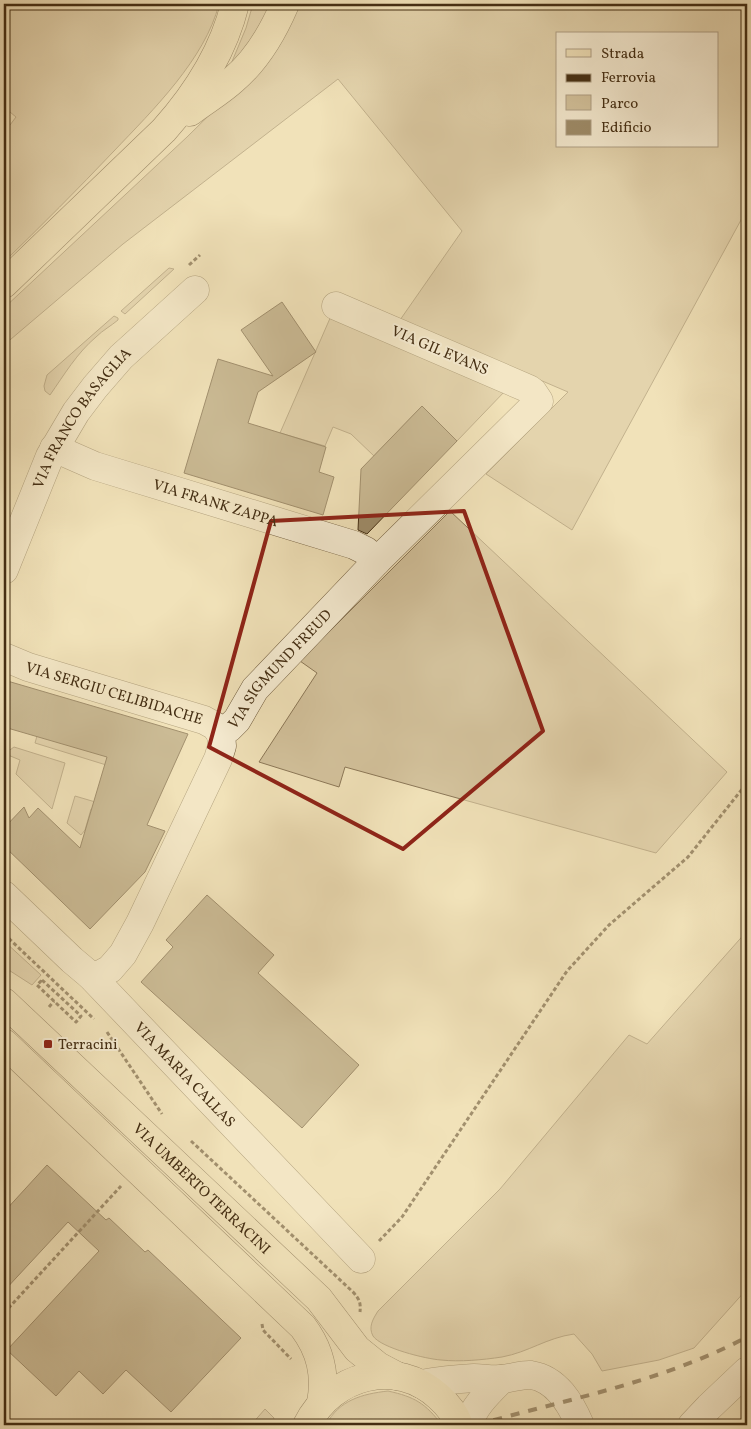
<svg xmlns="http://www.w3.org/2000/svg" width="751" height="1429" font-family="Vollkorn,serif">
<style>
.green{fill:#d4c39d;stroke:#8c7858;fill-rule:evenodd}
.building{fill:#9e8c69;stroke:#442e13}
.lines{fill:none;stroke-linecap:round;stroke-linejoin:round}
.minor-casing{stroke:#6f5b3c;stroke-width:29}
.major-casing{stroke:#442e13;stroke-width:29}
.path{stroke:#442e13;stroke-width:3;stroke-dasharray:4 2.5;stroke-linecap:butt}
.minor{stroke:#f6ecd2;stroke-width:28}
.major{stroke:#f1e2b9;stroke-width:28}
.rail{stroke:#442e13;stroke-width:4;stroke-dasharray:9 9;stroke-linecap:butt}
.marked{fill:none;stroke:#8f2418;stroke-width:4;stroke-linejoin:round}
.poi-dot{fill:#8f2418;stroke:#f6ecd2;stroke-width:2}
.labels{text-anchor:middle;stroke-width:4;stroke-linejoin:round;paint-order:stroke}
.street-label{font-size:15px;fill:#442e13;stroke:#f6ecd2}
.poi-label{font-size:15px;fill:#442e13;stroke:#f6ecd2;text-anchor:start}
</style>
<rect width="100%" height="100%" fill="#f1e2b9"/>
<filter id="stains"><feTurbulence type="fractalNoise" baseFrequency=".004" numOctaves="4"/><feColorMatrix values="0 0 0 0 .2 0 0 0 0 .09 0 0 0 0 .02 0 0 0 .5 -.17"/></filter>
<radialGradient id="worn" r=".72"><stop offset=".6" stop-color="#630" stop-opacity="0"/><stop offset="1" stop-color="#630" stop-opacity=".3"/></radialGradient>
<g class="green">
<path d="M 4,4 L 219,4 C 205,59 153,110 114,151 C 78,189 41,226 4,262 L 4,121 L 10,125 L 16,117 L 4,107 Z"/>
<path d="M 253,4 L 275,4 L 262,30 L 231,64 L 246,28 Z"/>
<path d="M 296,4 L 747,4 L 747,209 L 572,530 L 486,474 L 568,392 L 400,320 L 462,231 L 338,79 L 123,244 L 4,345 L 4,308 L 187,137 L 264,61 ZM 557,34 L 717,34 L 717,146 L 557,146 Z"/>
<path d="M 169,268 L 174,269 L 125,314 L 121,311 Z"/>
<path d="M 114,316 L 118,318 L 118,320 C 111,326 103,330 96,337 C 77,353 64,375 50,395 L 45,391 L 44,386 L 47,375 Z"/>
<path d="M 331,316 L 506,390 L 457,441 L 422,406 L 374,456 L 351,434 L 333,427 L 325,446 L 280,433 Z"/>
<path d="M 450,511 L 727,772 L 656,853 L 345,767 L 339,787 L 259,762 L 317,673 L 300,661 Z"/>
<path d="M 37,736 L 107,749 L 116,768 L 35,743 Z"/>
<path d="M 14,747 L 65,763 L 52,809 L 16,774 L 20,760 L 8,755 L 7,752 Z"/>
<path d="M 75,796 L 109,806 L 107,814 L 91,809 L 85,830 L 81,835 L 67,823 Z"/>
<path d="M 747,931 L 747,1289 L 694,1348 L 659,1360 L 602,1371 L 592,1354 L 574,1334 C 546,1338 529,1352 502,1357 C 482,1360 460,1362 441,1360 C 426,1359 381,1348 373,1336 C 368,1327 373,1319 378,1311 L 500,1189 L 629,1035 L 647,1044 Z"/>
<path d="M 4,941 L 41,975 L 32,985 L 4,967 Z"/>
<path d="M 388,1391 C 415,1397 425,1403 442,1425 L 326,1425 C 339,1400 362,1394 388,1391 Z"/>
<path d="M 265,1409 L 274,1418 L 272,1425 L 251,1425 Z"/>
</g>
<g class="building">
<path d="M 282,302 L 316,352 L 258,392 L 248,423 L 326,447 L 319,472 L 334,477 L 323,515 L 184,473 L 218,359 L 273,376 L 241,330 Z"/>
<path d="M 422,406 L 457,441 L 367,534 L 358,530 L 361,469 Z"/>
<path d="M 4,680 L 188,734 L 147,825 L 165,831 L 145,872 L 90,929 L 4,846 L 4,828 L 24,807 L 29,818 L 38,808 L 80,848 L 107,757 L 4,727 Z"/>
<path d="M 207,895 L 274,955 L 258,973 L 359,1065 L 302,1128 L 141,982 L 173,947 L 166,940 Z"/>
<path d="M 47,1165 L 106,1220 L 109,1218 L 145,1252 L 148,1250 L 241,1338 L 171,1412 L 126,1370 L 103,1394 L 79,1371 L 56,1396 L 7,1350 L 99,1251 L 68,1222 L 4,1291 L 4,1212 Z"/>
</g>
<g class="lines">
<defs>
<g id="minor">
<path id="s1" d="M 54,448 L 95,466 L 354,545 L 366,551 L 377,561"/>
<path id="s2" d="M 4,570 L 50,456 L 76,412 L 95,387 L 121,357 L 195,290"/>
<path id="s3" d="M 4,657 L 28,667 L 204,720 L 215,726 L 221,734"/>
<path id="s4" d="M 4,895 L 72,960 L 91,976 L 361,1259"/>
<path id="s5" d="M 91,976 L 101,974 L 110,969 L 123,954 L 140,923 L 218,759 L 222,746 L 221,734 L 229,728 L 237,720 L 255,689 L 377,561 L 539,401 L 533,392 L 529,389 L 336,306"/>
<path d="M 421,1384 C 438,1381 456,1379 474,1378 C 483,1378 492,1380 501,1379 C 511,1379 521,1374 531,1375 C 557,1379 571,1404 580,1425"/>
<path d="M 468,1425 C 474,1406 488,1393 502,1379"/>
<path d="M 692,1425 L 709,1407 L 747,1371"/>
</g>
<g id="major">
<path d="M 190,112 C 204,101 220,92 233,80 C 257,60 273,32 285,4"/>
<path d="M 4,284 L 164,130 C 197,93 223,53 235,4"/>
<path id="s6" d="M 4,1002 L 319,1299 L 357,1349 L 378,1366 L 397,1376"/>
<path d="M 4,1043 L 303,1327 C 321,1351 326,1375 321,1403"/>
<path d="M 307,1425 C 332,1375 396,1357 439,1397 C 448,1405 455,1414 459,1425"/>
</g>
</defs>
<use href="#minor" class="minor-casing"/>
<use href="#major" class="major-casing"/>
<g class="path">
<path d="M 189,265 L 200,255"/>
<path d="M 4,934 L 94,1019"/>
<path d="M 42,980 L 81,1016 L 76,1022 L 37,985 Z"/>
<path d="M 49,1007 L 54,1001"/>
<path d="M 107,1032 L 162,1114"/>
<path d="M 191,1141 L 353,1292 C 359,1299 361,1302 360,1312"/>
<path d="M 379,1241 L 402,1217 L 567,971 L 609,925 L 688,857 L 747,783"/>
<path d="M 4,1313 L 121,1186"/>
<path d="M 262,1324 L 263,1330 L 291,1359"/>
</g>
<use href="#minor" class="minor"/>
<use href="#major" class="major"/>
<path class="rail" d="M 476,1425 C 568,1399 662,1382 747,1337"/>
</g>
<path d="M0 0H751V1429H0ZM 464,511 L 543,731 L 403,849 L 209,747 L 271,521 Z" fill="#f1e2b9" fill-opacity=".55" fill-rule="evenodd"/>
<path class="marked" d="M 464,511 L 543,731 L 403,849 L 209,747 L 271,521 Z"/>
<rect class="poi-dot" x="43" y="1039" width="10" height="10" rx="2.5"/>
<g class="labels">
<g class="street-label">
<text transform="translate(440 350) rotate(23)" y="5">VIA GIL EVANS</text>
<text dy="5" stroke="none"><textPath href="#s2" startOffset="172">VIA FRANCO BASAGLIA</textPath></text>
<text dy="5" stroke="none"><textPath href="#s1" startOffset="171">VIA FRANK ZAPPA</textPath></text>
<text dy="5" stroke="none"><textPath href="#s5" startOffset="371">VIA SIGMUND FREUD</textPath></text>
<text dy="5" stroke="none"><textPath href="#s3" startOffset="116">VIA SERGIU CELIBIDACHE</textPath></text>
<text dy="5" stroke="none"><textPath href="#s4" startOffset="255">VIA MARIA CALLAS</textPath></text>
<text dy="5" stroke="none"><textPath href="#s6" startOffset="272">VIA UMBERTO TERRACINI</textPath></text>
</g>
<g class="poi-label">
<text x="58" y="1049">Terracini</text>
</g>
</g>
<rect width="751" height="1429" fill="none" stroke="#f1e2b9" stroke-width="20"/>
<rect x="5" y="5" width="741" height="1419" fill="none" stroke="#442e13" stroke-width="2.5"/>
<rect x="10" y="10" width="731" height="1409" fill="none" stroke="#442e13"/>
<rect x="556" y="32" width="162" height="115" fill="#f6ecd2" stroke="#afa086"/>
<rect x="566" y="49" width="25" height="8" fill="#f1e2b9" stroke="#afa086"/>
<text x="601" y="58" font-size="15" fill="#442e13">Strada</text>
<rect x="566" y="74" width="25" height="8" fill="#442e13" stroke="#afa086"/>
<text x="601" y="82" font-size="15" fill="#442e13">Ferrovia</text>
<rect x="566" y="95" width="25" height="15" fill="#d4c39d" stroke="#afa086"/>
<text x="601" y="108" font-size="15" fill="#442e13">Parco</text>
<rect x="566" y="120" width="25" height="15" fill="#9e8c69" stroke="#afa086"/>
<text x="601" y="132" font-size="15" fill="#442e13">Edificio</text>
<rect width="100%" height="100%" filter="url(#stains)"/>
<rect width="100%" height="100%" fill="url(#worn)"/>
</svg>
